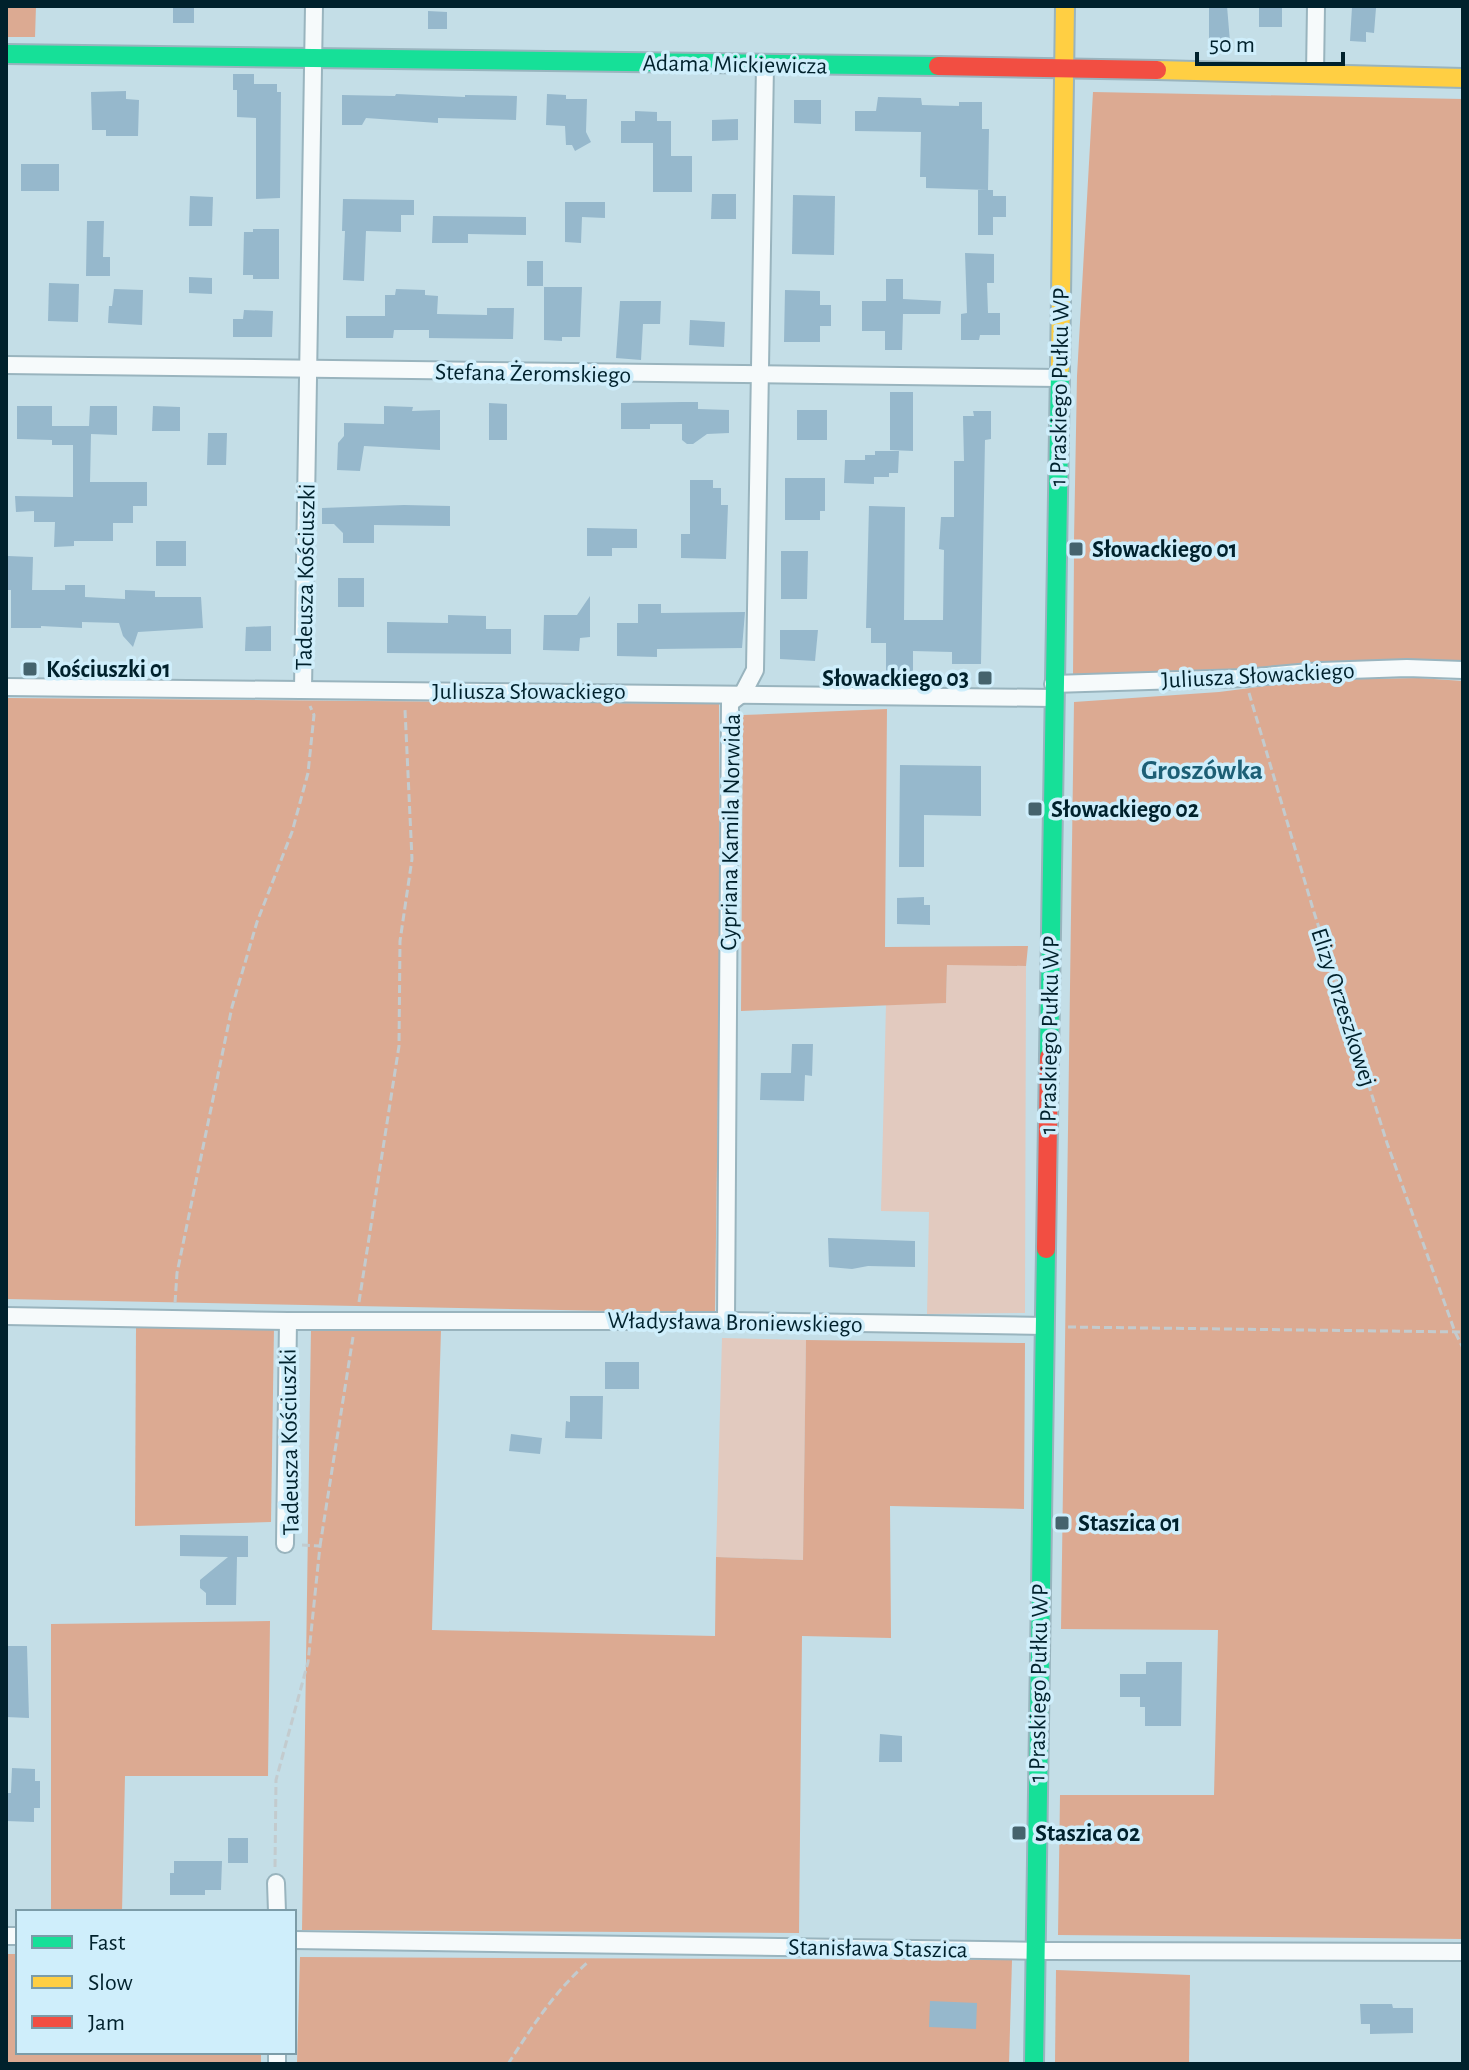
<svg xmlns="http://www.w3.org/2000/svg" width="1469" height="2070" font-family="'Alegreya Sans',sans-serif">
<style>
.green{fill:#e2cabf}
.forest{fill:#dcaa92}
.building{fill:#96b8cc}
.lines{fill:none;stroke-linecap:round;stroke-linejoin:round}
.street-casing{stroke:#99b4be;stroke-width:20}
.fast-casing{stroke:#99b4be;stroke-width:22}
.slow-casing{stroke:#99b4be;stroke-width:22}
.jam-casing{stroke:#99b4be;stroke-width:22}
.path{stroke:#c3cbce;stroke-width:3;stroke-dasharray:8 4;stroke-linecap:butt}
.street{stroke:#f6fafb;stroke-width:16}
.fast{stroke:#16e098;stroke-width:18}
.slow{stroke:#ffcf43;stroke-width:18}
.jam{stroke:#f24e42;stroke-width:18}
.poi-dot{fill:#45636d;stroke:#cfeefb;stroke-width:3}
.labels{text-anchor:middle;stroke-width:7;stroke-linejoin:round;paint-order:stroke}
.street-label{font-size:24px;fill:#00212c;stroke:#cfeefb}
.poi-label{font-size:24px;font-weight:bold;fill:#00212c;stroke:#cfeefb;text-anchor:start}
.quarter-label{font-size:28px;font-weight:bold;fill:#1d5f75;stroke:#cfeefb}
</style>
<rect width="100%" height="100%" fill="#c4dee7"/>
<g class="green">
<path d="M 947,964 L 1026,966 L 1025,1313 L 927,1314 L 929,1212 L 881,1211 L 886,1004 L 946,1003 Z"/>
<path d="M 722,1338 L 806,1340 L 803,1560 L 716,1557 Z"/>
</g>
<g class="forest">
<path d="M 6,6 L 36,6 L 35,37 L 6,37 Z"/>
<path d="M 1093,92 L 1463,99 L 1463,660 L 1353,661 L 1200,675 L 1073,674 L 1074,557 L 1080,556 L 1080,541 L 1074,540 L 1077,376 Z"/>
<path d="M 1419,678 L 1463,681 L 1463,1939 L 1058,1935 L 1060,1795 L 1214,1795 L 1218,1630 L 1061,1629 L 1074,702 L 1219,692 L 1314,680 Z"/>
<path d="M 6,698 L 719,704 L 719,1009 L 715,1313 L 6,1299 Z"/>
<path d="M 887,709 L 885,947 L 1028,946 L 1026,966 L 947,965 L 946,1003 L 741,1011 L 743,715 Z"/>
<path d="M 136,1327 L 274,1327 L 271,1522 L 135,1526 Z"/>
<path d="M 311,1327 L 441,1330 L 432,1630 L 715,1636 L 716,1557 L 803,1560 L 806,1340 L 1025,1343 L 1024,1509 L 890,1506 L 891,1638 L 802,1636 L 799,1933 L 302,1930 Z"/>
<path d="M 270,1621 L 268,1776 L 125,1776 L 122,1912 L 51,1912 L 51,1624 Z"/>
<path d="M 6,1954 L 18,1954 L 18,2052 L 261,2052 L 261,2064 L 6,2064 Z"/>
<path d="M 300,1957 L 1012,1960 L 1009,2064 L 297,2064 Z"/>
<path d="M 1056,1970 L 1190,1975 L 1189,2064 L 1055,2064 Z"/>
</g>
<g class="building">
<rect x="173" y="6" width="21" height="17"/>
<path d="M 1209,6 L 1227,6 L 1230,42 L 1209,42 Z"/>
<rect x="1259" y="6" width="23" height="21"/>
<path d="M 1352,7 L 1376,8 L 1374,33 L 1366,32 L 1366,42 L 1350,41 Z"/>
<path d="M 428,11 L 447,12 L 447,29 L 428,29 Z"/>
<path d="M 233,74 L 254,74 L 254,84 L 277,84 L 277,92 L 281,92 L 280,198 L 256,199 L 256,118 L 237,117 L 237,90 L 233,90 Z"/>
<path d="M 126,91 L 126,99 L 139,100 L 138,136 L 106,136 L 106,130 L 92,130 L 91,92 Z"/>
<path d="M 396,94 L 465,97 L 465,95 L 517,96 L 516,120 L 438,118 L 438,123 L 366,118 L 362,125 L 342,125 L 342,95 L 395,96 Z"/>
<path d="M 547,94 L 566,95 L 566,99 L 587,99 L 586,132 L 591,142 L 575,151 L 572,145 L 566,145 L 565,126 L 546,125 Z"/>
<path d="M 878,97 L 921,98 L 922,105 L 959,106 L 959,102 L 982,102 L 982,129 L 989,129 L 988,190 L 926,188 L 926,177 L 920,177 L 921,132 L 855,131 L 855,111 L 876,111 Z"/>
<path d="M 794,100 L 821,100 L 821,124 L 794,123 Z"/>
<path d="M 635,111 L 657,112 L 657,121 L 671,121 L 671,156 L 692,156 L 692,192 L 653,192 L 653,143 L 621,143 L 621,121 L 635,121 Z"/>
<path d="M 738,119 L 738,140 L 712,141 L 712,120 Z"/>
<rect x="21" y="164" width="38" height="27"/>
<path d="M 978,190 L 993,190 L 993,196 L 1006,196 L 1006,217 L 993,217 L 993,235 L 978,235 Z"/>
<path d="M 712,194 L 736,194 L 736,219 L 711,219 Z"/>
<path d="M 793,195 L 835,196 L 834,255 L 792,254 Z"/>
<path d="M 190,196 L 213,197 L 212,226 L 189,226 Z"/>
<path d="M 343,199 L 414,200 L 414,215 L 401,215 L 401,232 L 366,231 L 364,281 L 343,280 L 345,231 L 342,231 Z"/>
<path d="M 565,202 L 605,202 L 605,218 L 582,217 L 581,243 L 565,242 Z"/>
<path d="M 433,216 L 526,217 L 526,235 L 468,234 L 468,243 L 432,243 Z"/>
<path d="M 87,221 L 104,221 L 103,257 L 110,257 L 110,276 L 86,276 Z"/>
<path d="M 253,229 L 279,229 L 279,279 L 253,279 L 253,275 L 243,275 L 244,232 L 253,232 Z"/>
<path d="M 965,253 L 994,254 L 994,283 L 987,283 L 988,313 L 1000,313 L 1000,335 L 980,335 L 979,340 L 961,340 L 961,314 L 967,313 Z"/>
<rect x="527" y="261" width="16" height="25"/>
<path d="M 189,277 L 212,278 L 212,294 L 189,293 Z"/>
<path d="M 886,279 L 903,279 L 903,299 L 941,301 L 940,314 L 903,314 L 902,350 L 885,350 L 885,331 L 862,331 L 862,301 L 886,301 Z"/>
<path d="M 49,283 L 79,284 L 78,322 L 48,321 Z"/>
<path d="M 544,287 L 582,287 L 580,337 L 562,337 L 562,341 L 544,340 Z"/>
<path d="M 114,289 L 143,290 L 142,325 L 108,323 L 109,306 L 112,306 Z"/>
<path d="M 396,289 L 425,290 L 425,295 L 438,296 L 437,314 L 487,315 L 487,308 L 514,308 L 513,339 L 429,338 L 429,330 L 394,330 L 393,338 L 346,338 L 346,316 L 385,316 L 385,295 L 395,295 Z"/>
<path d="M 785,290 L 820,291 L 820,305 L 831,305 L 831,326 L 820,326 L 820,342 L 784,342 Z"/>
<path d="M 620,301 L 661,301 L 660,324 L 643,324 L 641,360 L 616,358 Z"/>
<path d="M 244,310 L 273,311 L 272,337 L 233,337 L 233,319 L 243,319 Z"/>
<path d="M 690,320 L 725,322 L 724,347 L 689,345 Z"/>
<path d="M 890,392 L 913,392 L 913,451 L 890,450 Z"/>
<path d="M 682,402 L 698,402 L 698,409 L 729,410 L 729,433 L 707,434 L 693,444 L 687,444 L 682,440 L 682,424 L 650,424 L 650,429 L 621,429 L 621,403 Z"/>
<path d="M 489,403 L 507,404 L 507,440 L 489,440 Z"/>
<path d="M 17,406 L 52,406 L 52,426 L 89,426 L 90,406 L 117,406 L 117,435 L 91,434 L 90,482 L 147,482 L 147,506 L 133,506 L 133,523 L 113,523 L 113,541 L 74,541 L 74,546 L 54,547 L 55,522 L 34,522 L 34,511 L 16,512 L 15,496 L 73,497 L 73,445 L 52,445 L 52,440 L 17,439 Z"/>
<path d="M 153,406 L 180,407 L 180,431 L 152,431 Z"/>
<path d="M 384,406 L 413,407 L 412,411 L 440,410 L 440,450 L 364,446 L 360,471 L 337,470 L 338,443 L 344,436 L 344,423 L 384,424 Z"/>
<rect x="797" y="410" width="30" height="30"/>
<path d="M 973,411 L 991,411 L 991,439 L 985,440 L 981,664 L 952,664 L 952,652 L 913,651 L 913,678 L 886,677 L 886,643 L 871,643 L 871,628 L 866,628 L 869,506 L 905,507 L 904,620 L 943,620 L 944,550 L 939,549 L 941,517 L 954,517 L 954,461 L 964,461 L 963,416 L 974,416 Z"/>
<path d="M 208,433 L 227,433 L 226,465 L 207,465 Z"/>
<path d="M 875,451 L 899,451 L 898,473 L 889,473 L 889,477 L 874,477 L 874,484 L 844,483 L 845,460 L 865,460 L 865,455 L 875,455 Z"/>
<path d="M 785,478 L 825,478 L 825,511 L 820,511 L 820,520 L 785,520 Z"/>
<path d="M 690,480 L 713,480 L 713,488 L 721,488 L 721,505 L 728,505 L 726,559 L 681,558 L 681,534 L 690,534 Z"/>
<path d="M 404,505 L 450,506 L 450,526 L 374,525 L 374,543 L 343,543 L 343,533 L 334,524 L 322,524 L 322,508 Z"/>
<path d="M 587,528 L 637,529 L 637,548 L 612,548 L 612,556 L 587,556 Z"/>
<rect x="156" y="541" width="30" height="25"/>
<path d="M 781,551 L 808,551 L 807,599 L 781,599 Z"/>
<path d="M 8,556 L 33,557 L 32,590 L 65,590 L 65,585 L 85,585 L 85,597 L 125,599 L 125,590 L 155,591 L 155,597 L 201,597 L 203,628 L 138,632 L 133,647 L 123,636 L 119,623 L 82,622 L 82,628 L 41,626 L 41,628 L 11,628 L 11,590 L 7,590 Z"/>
<rect x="338" y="578" width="26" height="29"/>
<path d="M 590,596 L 590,637 L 580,638 L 579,651 L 543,650 L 544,615 L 577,615 Z"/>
<path d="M 638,604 L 661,604 L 661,613 L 745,612 L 742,648 L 657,649 L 657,657 L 617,656 L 617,623 L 638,623 Z"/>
<path d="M 448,615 L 486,616 L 486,629 L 511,629 L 511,654 L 387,653 L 387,622 L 448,623 Z"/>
<path d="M 271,626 L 271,651 L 245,651 L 246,627 Z"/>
<path d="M 780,630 L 818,630 L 815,661 L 780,659 Z"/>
<path d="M 900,765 L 981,766 L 981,816 L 924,815 L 924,867 L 899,867 Z"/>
<path d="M 924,897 L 924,905 L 930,905 L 930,925 L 897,924 L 897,898 Z"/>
<path d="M 792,1044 L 813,1044 L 812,1076 L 805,1075 L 804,1101 L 760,1100 L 761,1073 L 791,1073 Z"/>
<path d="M 828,1238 L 915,1241 L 915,1267 L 868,1266 L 852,1269 L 829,1267 Z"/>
<rect x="605" y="1362" width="34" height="27"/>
<path d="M 570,1396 L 603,1396 L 602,1439 L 565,1438 L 566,1421 L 570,1422 Z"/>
<path d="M 511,1434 L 542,1438 L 540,1454 L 509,1451 Z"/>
<path d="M 180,1535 L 248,1536 L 248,1557 L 237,1557 L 236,1605 L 206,1605 L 206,1593 L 200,1588 L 200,1580 L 228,1557 L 180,1556 Z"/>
<path d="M 6,1646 L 27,1646 L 29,1718 L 6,1717 Z"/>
<path d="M 1146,1662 L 1182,1662 L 1181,1726 L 1145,1726 L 1145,1707 L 1140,1707 L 1140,1697 L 1120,1697 L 1120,1674 L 1146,1674 Z"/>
<path d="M 880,1734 L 902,1736 L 902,1762 L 879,1762 Z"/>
<path d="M 12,1768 L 35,1769 L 35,1781 L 40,1781 L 40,1808 L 34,1808 L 34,1822 L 6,1821 L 6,1793 L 11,1793 Z"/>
<rect x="228" y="1838" width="20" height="25"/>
<path d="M 174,1861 L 222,1861 L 221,1890 L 205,1890 L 205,1895 L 170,1895 L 170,1873 L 174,1873 Z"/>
<path d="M 930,2001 L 977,2003 L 976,2029 L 929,2027 Z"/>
<path d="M 1360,2004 L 1392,2004 L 1393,2008 L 1413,2008 L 1413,2033 L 1370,2034 L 1370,2024 L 1361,2024 Z"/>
</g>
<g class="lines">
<defs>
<g id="street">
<path d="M 1315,74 L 1316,6"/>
<path d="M 6,365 L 1059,378"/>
<path d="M 1053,684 L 1244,678 L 1321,671 L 1407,668 L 1463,670"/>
<path d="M 6,687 L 1053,698"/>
<path d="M 303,689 L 314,6"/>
<path d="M 6,1316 L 288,1321 L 726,1321 L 1045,1326"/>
<path d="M 726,1321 L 730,703 L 743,693 L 755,670 L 765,65"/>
<path d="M 285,1544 L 288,1321"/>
<path d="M 276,1883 L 277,1912"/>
<path d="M 6,1936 L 18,1936"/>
<path d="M 294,1940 L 1047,1951 L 1463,1952"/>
<path d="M 277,2064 L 277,2052"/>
</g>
<g id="fast">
<path d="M 6,54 L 938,66"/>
<path d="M 1049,1057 L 1060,369"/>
<path d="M 1034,2064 L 1046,1249"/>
</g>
<g id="slow">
<path d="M 1157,70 L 1463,78"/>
<path d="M 1060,369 L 1065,6"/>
</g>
<g id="jam">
<path d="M 938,66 L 1157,70"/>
<path d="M 1046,1249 L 1049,1057"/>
</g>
</defs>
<use href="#street" class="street-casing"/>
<use href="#fast" class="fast-casing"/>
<use href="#slow" class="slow-casing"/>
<use href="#jam" class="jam-casing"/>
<g class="path">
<path d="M 1249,693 L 1313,909 L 1387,1143 L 1455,1332 L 1463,1348"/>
<path d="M 359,1302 L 399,1046 L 400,941 L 412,859 L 405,710"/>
<path d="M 175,1303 L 177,1273 L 232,1007 L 257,922 L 292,832 L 308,773 L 314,715 L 310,706"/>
<path d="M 1068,1327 L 1463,1332"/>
<path d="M 320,1546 L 353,1337"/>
<path d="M 275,1867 L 276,1780 L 308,1662 L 320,1546 L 302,1545"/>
<path d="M 508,2064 C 532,2027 554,1992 587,1963"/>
</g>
<use href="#street" class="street"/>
<use href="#fast" class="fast"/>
<use href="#slow" class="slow"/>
<use href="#jam" class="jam"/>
</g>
<g class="poi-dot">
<rect x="1068" y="541" width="16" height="16" rx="4"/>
<rect x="22" y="661" width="16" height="16" rx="4"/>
<rect x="977" y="670" width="16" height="16" rx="4"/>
<rect x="1027" y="801" width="16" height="16" rx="4"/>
<rect x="1054" y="1515" width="16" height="16" rx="4"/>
<rect x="1011" y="1825" width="16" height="16" rx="4"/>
</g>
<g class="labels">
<g class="street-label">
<text transform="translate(735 64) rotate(1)" y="8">Adama Mickiewicza</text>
<text transform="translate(533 373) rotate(1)" y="8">Stefana Żeromskiego</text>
<text transform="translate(1059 387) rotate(-89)" y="8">1 Praskiego Pułku WP</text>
<text transform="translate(305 577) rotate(-89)" y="8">Tadeusza Kościuszki</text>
<text transform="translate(1258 675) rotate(-3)" y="8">Juliusza Słowackiego</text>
<text x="529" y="699">Juliusza Słowackiego</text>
<text transform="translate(730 832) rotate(-89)" y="8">Cypriana Kamila Norwida</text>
<text transform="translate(1344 1007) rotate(72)" y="8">Elizy Orzeszkowej</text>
<text transform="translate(1049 1035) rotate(-89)" y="8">1 Praskiego Pułku WP</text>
<text transform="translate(735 1322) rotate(1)" y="8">Władysława Broniewskiego</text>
<text transform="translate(289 1442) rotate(-91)" y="8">Tadeusza Kościuszki</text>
<text transform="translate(1038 1683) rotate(-89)" y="8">1 Praskiego Pułku WP</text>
<text transform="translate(878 1948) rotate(1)" y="8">Stanisława Staszica</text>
</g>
<g class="poi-label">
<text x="1092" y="557">Słowackiego 01</text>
<text x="46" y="677">Kościuszki 01</text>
<text x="969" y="686" text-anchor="end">Słowackiego 03</text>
<text x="1051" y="817">Słowackiego 02</text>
<text x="1078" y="1531">Staszica 01</text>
<text x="1035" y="1841">Staszica 02</text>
</g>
<g class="quarter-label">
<text x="1202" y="779">Groszówka</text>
</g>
</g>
<rect width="1469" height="2070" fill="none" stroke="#00212c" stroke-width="16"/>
<rect x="16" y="1910" width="280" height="144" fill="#cfeefb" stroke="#7c9ca8" stroke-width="2"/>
<rect x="32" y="1936" width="40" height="12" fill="#16e098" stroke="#7c9ca8" stroke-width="2"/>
<text x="88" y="1950" font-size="24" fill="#00212c">Fast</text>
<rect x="32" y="1976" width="40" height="12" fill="#ffcf43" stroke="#7c9ca8" stroke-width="2"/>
<text x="88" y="1990" font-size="24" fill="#00212c">Slow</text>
<rect x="32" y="2016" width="40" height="12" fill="#f24e42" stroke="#7c9ca8" stroke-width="2"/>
<text x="88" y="2030" font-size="24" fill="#00212c">Jam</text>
<path d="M1197 52v12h146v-12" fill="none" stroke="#00212c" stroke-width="4"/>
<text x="1209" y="52" font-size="24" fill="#00212c" stroke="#cfeefb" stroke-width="6" paint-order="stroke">50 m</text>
</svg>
